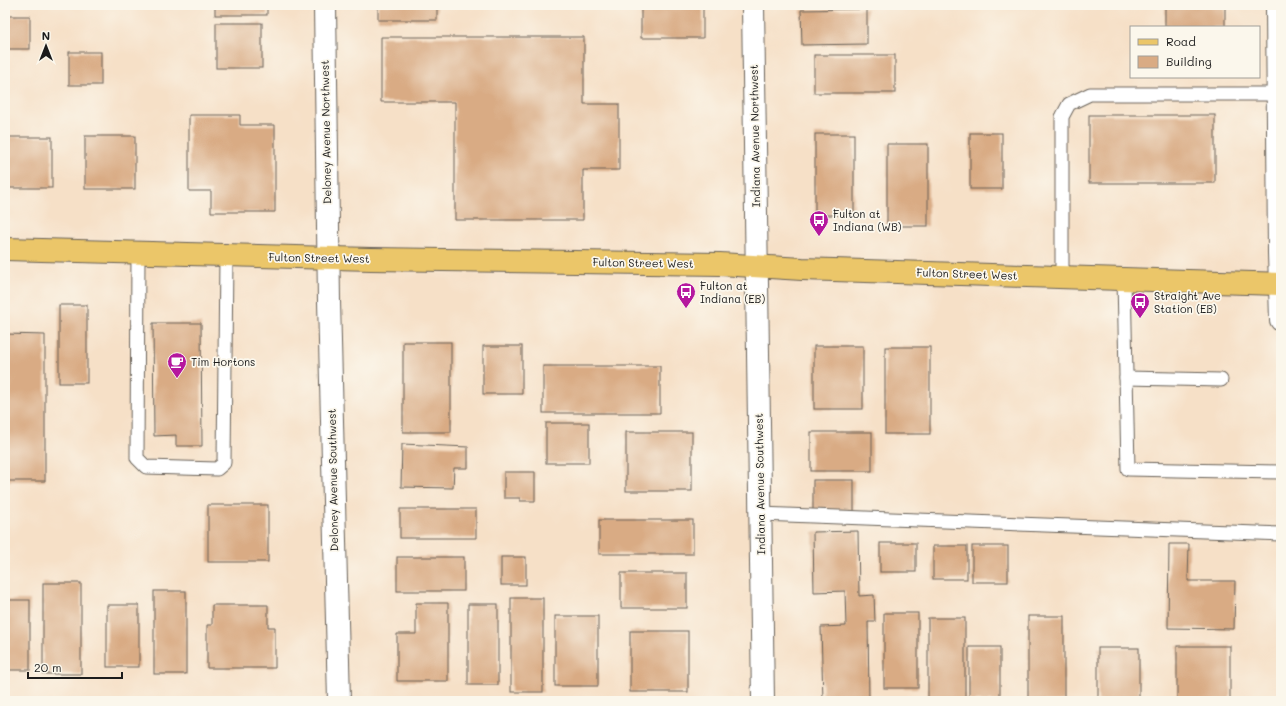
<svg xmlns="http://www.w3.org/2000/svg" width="1286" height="706" font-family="Mali,sans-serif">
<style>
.building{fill:#d9ab84}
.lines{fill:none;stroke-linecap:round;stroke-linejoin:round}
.service-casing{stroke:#686158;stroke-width:15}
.minor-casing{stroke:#686158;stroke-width:24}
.primary-casing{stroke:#686158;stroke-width:24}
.service{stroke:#fff;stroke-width:13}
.minor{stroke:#fff;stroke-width:22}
.primary{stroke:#ebc669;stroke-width:22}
.labels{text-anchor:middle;stroke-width:3.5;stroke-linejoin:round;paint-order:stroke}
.street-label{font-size:11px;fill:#1c1c1c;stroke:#fbf7ec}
.poi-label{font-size:11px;fill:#1c1c1c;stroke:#fbf7ec;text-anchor:start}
</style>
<rect width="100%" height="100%" fill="#fbf7ec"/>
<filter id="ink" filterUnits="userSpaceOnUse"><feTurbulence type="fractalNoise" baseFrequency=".025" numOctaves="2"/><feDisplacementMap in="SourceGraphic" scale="8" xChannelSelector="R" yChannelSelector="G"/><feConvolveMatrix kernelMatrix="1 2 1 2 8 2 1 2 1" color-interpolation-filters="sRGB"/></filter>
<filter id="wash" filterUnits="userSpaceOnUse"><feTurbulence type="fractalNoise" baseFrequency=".012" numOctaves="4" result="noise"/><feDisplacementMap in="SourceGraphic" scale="16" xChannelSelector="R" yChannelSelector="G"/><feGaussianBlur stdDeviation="0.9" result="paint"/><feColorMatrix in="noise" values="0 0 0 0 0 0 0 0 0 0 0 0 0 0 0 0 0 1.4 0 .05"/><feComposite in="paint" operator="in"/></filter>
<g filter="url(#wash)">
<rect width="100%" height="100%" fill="#f6e0c7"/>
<g id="blocks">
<g class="building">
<rect x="215" y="5" width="52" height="10"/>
<rect x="378" y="5" width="59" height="15"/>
<rect x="641" y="5" width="62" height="33"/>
<rect x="1165" y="5" width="60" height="22"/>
<path d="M 867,9 L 867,44 L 802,45 L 801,10 Z"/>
<rect x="5" y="16" width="25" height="33"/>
<rect x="216" y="23" width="46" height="45"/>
<path d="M 381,37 L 584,37 L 584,104 L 619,104 L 619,170 L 583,170 L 583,220 L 455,220 L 455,102 L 381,102 Z"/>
<rect x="69" y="52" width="32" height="33"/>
<rect x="814" y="55" width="81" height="38"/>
<path d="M 189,115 L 240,115 L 240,125 L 275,125 L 275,212 L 211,212 L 211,191 L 189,191 Z"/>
<rect x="1089" y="115" width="126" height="68"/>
<rect x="970" y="133" width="32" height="56"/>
<rect x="815" y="134" width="39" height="81"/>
<rect x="85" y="136" width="50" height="53"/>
<rect x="8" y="137" width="44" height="51"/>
<rect x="887" y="144" width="41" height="82"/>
<rect x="59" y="305" width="28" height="78"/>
<path d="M 153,323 L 201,323 L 202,446 L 176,446 L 176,435 L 154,436 Z"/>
<path d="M 5,334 L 45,335 L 45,481 L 5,481 Z"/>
<rect x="403" y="342" width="48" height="90"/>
<rect x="483" y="346" width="39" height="48"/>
<rect x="814" y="346" width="49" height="63"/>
<rect x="885" y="347" width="45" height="87"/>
<rect x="543" y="366" width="117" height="47"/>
<rect x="546" y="423" width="43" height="40"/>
<rect x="626" y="432" width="66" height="59"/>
<rect x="811" y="432" width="61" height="39"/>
<path d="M 402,444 L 468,447 L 468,468 L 454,468 L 453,488 L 401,487 Z"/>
<path d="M 504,472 L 535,472 L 535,501 L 520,501 L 520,498 L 504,498 Z"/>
<rect x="813" y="480" width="41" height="33"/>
<rect x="208" y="505" width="60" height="57"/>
<rect x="400" y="509" width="76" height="29"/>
<rect x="599" y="520" width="94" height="34"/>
<path d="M 858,531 L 859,596 L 874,595 L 875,622 L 868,622 L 869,700 L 823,701 L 821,627 L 846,626 L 845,591 L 814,592 L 813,532 Z"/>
<rect x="880" y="543" width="36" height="29"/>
<path d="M 1169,544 L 1189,544 L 1188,581 L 1235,581 L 1234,629 L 1168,628 Z"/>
<rect x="933" y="546" width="34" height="33"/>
<rect x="972" y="546" width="36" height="36"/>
<rect x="397" y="557" width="67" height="34"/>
<rect x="501" y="557" width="25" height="28"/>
<rect x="621" y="573" width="66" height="35"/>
<rect x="43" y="583" width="38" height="91"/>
<rect x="154" y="591" width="32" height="83"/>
<rect x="511" y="598" width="32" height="94"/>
<rect x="5" y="600" width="25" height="70"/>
<path d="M 416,603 L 448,603 L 448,681 L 397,681 L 397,634 L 416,634 Z"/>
<rect x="468" y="604" width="30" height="81"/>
<rect x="107" y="605" width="32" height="62"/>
<path d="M 212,605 L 268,605 L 268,627 L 275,627 L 275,668 L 207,668 L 207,625 L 212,625 Z"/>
<rect x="884" y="613" width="34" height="75"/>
<rect x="555" y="616" width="43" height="70"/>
<rect x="1028" y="616" width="36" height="85"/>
<rect x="928" y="618" width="37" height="83"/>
<rect x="630" y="631" width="58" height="61"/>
<rect x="1177" y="646" width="53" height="55"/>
<rect x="969" y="647" width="31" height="54"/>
<rect x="1098" y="648" width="41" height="53"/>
</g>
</g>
</g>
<g filter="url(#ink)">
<use href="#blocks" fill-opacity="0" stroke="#686158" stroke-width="1"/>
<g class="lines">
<defs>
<g id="service">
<path d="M 138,253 L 137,458 L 146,467 L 217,469 L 224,463 L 226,256"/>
<path d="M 1062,277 L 1062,117 L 1069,104 L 1090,94 L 1277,94"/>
<path d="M 1124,279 L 1128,469 L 1281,472"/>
<path d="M 1126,378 L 1221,380"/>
<path d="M 760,514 L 1281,534"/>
</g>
<g id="minor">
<path d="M 325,5 L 329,301 L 339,701"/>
<path d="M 753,5 L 763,701"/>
<path d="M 1277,5 L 1279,253 L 1281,320"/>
</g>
<path id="primary" d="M 5,249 L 371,259 L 720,264 L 802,269 L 1281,284"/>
</defs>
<use href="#service" class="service-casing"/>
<use href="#minor" class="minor-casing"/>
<use href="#primary" class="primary-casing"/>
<use href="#service" class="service"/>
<use href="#minor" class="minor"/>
<use href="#primary" class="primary"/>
</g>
</g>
<defs>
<symbol id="bus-pin" viewBox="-11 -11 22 30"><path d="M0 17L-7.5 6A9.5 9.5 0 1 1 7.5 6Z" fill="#b5179e" stroke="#fbf7ec"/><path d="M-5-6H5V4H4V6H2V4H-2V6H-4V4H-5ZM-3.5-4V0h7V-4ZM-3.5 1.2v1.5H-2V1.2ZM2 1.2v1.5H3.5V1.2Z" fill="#fff"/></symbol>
<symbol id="cafe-pin" viewBox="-11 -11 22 30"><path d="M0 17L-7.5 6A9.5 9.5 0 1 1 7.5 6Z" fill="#b5179e" stroke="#fbf7ec"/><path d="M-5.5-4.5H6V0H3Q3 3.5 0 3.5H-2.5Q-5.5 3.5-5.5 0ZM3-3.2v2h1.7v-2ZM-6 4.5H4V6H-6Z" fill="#fff"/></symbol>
</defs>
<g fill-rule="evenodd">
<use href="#bus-pin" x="808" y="209" width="22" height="30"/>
<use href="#bus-pin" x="675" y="281" width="22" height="30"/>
<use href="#bus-pin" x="1129" y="291" width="22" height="30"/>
<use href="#cafe-pin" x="166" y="351" width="22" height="30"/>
</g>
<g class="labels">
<g class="street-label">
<text transform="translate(326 132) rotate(-91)" y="4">Deloney Avenue Northwest</text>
<text transform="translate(755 136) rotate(-91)" y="4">Indiana Avenue Northwest</text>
<text transform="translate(319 258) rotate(1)" y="4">Fulton Street West</text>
<text transform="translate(643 263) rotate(1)" y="4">Fulton Street West</text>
<text transform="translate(967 274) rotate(2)" y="4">Fulton Street West</text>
<text transform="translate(333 480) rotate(-91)" y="4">Deloney Avenue Southwest</text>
<text transform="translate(760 484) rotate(-91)" y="4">Indiana Avenue Southwest</text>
</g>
<g class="poi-label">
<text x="833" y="218">Fulton at<tspan x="833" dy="13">Indiana (WB)</tspan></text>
<text x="700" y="290">Fulton at<tspan x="700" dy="13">Indiana (EB)</tspan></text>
<text x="1154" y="300">Straight Ave<tspan x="1154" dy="13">Station (EB)</tspan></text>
<text x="191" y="366">Tim Hortons</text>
</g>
</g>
<rect width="1286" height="706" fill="none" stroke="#fbf7ec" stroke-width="20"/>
<rect x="1130" y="26" width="130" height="52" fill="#fbf7ec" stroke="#a29f99"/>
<rect x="1138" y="39" width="20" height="6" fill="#ebc669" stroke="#a29f99"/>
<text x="1166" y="46" font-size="12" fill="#1c1c1c">Road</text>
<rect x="1138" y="56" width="20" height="12" fill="#d9ab84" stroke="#a29f99"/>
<text x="1166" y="66" font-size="12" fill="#1c1c1c">Building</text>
<g transform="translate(46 46)" stroke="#fbf7ec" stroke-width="3" paint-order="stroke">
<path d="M0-3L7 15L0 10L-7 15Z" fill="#1c1c1c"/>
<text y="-6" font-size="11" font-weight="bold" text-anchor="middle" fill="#1c1c1c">N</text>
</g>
<path d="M28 672v6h94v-6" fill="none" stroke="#1c1c1c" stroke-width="2"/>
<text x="34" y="672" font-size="12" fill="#1c1c1c" stroke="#fbf7ec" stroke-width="3" paint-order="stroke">20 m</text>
</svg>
